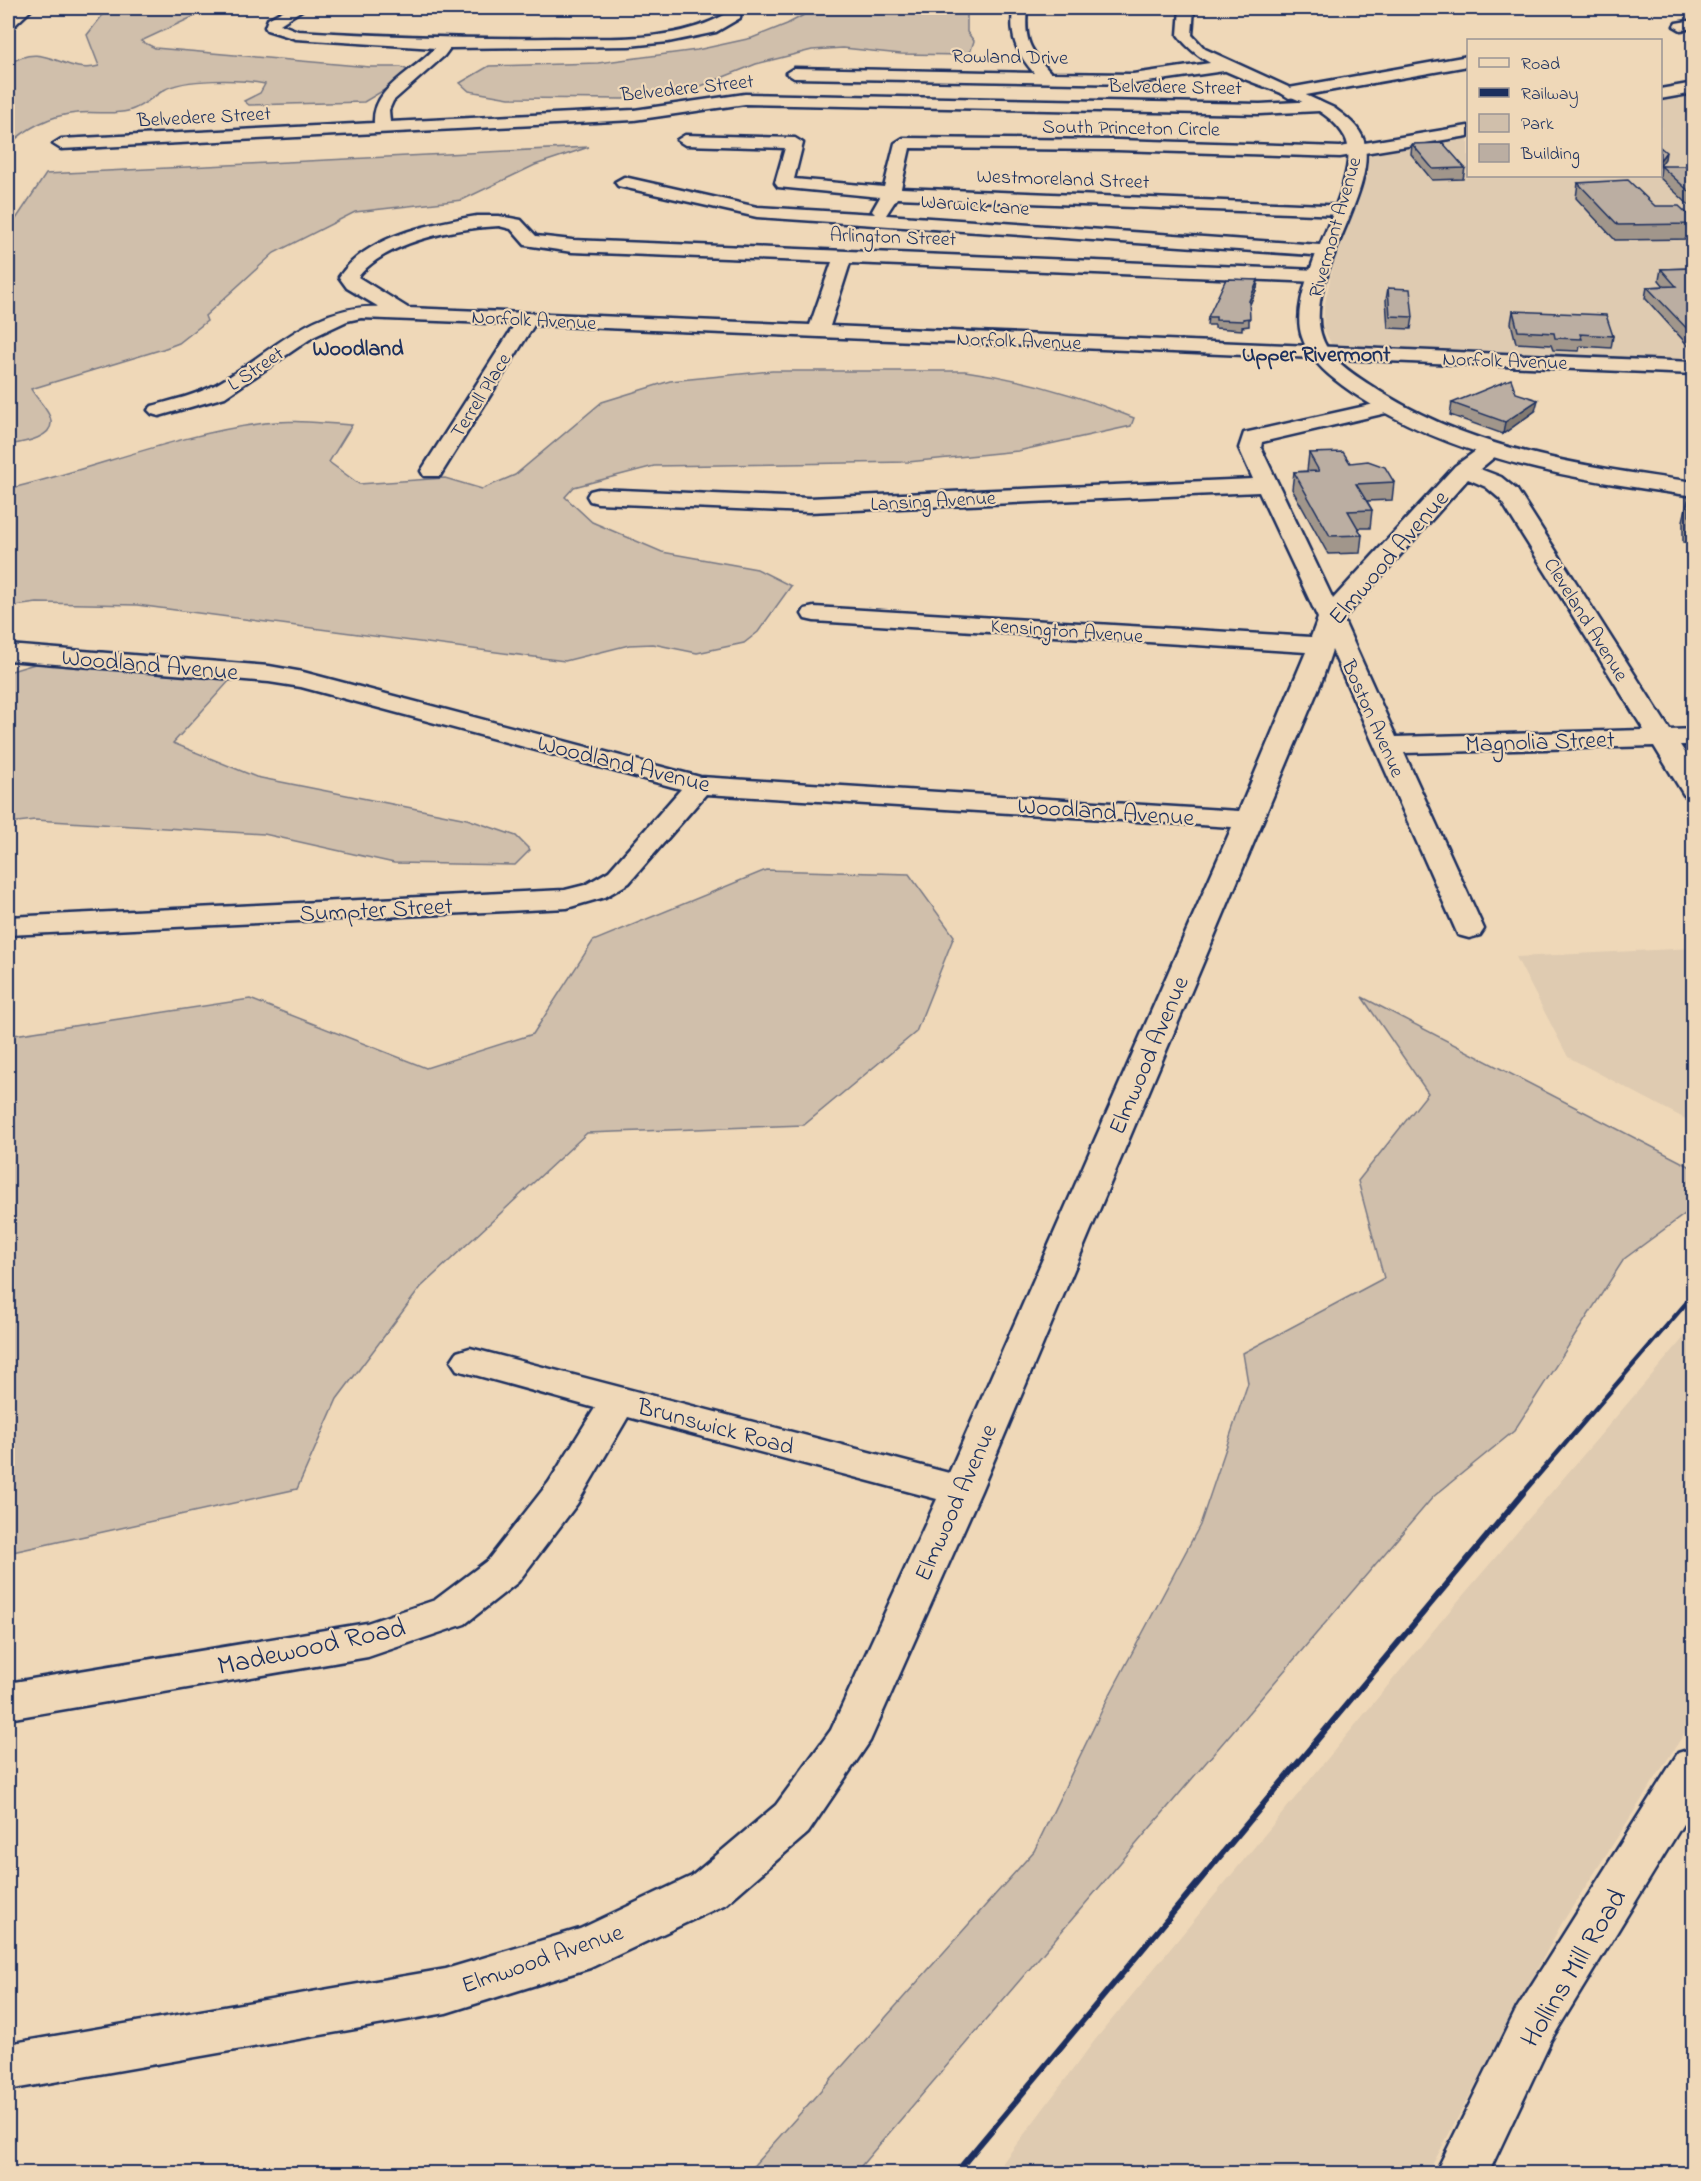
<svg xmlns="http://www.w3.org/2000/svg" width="1701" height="2181" font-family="'Indie Flower',sans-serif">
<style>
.built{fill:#dfcbb1}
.green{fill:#d0bfab;stroke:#767784;stroke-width:1.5}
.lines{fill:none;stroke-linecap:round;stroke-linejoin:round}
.minor-casing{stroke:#1b2f5e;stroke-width:5}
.major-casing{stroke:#1b2f5e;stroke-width:5}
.minor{fill:#efd8b8;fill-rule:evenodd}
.major{fill:#efd8b8;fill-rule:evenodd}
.rail-far1{stroke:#1b2f5e;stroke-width:4.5}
.rail{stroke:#1b2f5e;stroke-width:6}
.wall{fill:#a1968b;stroke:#1b2f5e;stroke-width:1.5}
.shaded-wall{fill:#837a71;stroke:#1b2f5e;stroke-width:1.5}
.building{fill:#bbaea2;stroke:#1b2f5e;stroke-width:1.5}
.labels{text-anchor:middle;stroke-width:4.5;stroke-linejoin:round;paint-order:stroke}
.far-street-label{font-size:20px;fill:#1b2f5e;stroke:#efd8b8}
.far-neighbourhood-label{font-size:22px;font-weight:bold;fill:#1b2f5e;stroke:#efd8b8}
.street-label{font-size:24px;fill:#1b2f5e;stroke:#efd8b8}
.near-street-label{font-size:28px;fill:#1b2f5e;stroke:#efd8b8}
</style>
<rect width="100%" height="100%" fill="#efd8b8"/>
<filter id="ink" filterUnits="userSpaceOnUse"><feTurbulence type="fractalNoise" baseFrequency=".0167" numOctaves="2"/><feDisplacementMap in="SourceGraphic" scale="12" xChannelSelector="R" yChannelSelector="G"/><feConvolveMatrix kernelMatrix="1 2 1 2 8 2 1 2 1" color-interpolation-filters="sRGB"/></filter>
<g filter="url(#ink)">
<g class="built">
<path d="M 1693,89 L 1693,365 L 1334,349 L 1323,328 L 1324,308 L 1351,180 L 1374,150 L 1468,132 L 1468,176 L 1660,176 L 1661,95 Z"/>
<path d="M 1693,948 L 1693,1123 L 1568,1057 L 1516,957 Z"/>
<path d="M 1693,1327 L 1693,1720 L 1562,1923 L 1428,2173 L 995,2173 L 1095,2040 L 1447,1614 Z"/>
</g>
<g class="green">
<path d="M 116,8 L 212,8 L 141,41 L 155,48 L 370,67 L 401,67 L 410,71 L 401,80 L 364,102 L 249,105 L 244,101 L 260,93 L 265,84 C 241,79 184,78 164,90 C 151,98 143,107 128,111 C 112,115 94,111 77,113 C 51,115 26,128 8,146 L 9,64 C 45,39 64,76 99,66 L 87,35 L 105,12 Z"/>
<path d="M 817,8 L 967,8 L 967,32 L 974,41 L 971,50 L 964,55 L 901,54 L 843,48 L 812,50 L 756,64 L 696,88 L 623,99 L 509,98 L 469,91 L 460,83 L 489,66 L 598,63 L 697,50 L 752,38 L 787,24 Z"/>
<path d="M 589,147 L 535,165 L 462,200 L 355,212 L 274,253 L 205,316 L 207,321 L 179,343 L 163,349 L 31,389 C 36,398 46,407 50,417 C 58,438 21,443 8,445 L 8,231 L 46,174 Z"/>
<path d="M 772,371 L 965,371 C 1023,379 1081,396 1134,418 L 1131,426 L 1018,451 L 908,462 L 654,466 L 574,487 L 565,497 L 592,522 L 662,552 L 757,569 L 791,586 L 758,632 L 744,643 L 697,653 L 653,644 L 629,645 L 565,661 L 137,605 L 37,603 L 8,607 L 8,489 C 94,469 177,434 265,423 C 293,419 324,424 352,425 L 329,462 L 359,484 L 445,478 L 482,489 L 515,475 L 602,402 L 670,381 Z"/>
<path d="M 38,663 L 232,678 L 173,743 L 256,777 L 467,819 L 516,836 L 530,850 L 515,865 L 394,863 L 264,834 L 35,820 L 8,823 L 8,672 Z"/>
<path d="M 766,870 L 909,874 L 954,936 L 916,1032 L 804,1125 L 587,1133 L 421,1287 L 337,1399 L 297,1489 L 8,1553 L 8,1036 L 250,999 L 426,1068 L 533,1034 L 593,941 Z"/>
<path d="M 1362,997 L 1693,1168 L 1693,1208 L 1624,1259 L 1514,1431 L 1433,1497 L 855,2173 L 747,2173 L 1034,1851 L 1106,1702 L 1200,1525 L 1248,1383 L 1243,1353 L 1384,1278 L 1358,1181 L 1428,1093 Z"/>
</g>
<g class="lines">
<defs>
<g id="minor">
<path d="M 18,8 L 33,8 L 13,27 L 8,28 L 8,17 Z"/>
<path d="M 288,8 L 305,8 L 280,24 L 298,31 C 384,36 467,39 554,38 C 611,38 676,43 728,13 L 727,8 L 741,8 L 740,18 L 716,32 L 668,42 L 629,46 L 450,48 L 444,56 L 393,101 L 389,110 L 390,122 L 634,110 L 745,94 L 1260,104 L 1319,101 L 1327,106 L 1319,111 L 1260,114 L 745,104 L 634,120 L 61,149 L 53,144 L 61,139 L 374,123 C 372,87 414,72 435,48 L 296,39 L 267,30 L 265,27 L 268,19 Z"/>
<path d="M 1013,8 L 1027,8 C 1024,41 1029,49 1051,73 L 1133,74 L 1224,61 L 1232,66 L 1224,71 L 1133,84 L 794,78 L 786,73 L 794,68 L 1034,73 C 1015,51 1010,36 1013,8 Z"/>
<path d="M 1694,20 L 1694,28 L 1681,30 L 1674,26 L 1676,23 Z"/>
<path d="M 1468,56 L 1468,66 L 1289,98 L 1281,93 L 1289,88 Z"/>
<path d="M 1694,83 L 1694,93 L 1660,99 L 1660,89 Z"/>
<path d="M 1468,126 L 1468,136 L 1340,157 L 1117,150 L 910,148 L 901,188 L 1348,206 L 1351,210 L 1342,215 L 897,198 L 886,215 L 1334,246 L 1336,250 L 1334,254 L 1327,256 L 757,217 L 618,186 L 615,182 L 624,177 L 757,207 L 875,214 L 872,211 L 880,197 L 778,187 L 775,183 L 785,148 L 685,145 L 677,140 L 685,135 L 795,138 L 803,143 L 794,179 L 884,187 L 895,143 L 903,138 L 1117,140 L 1340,147 Z"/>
<path d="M 477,216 L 499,216 L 521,220 L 536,236 L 572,240 L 1318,270 L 1327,276 L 1318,282 L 850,263 L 830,326 L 1694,362 L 1694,374 L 534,325 L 443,471 L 440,476 L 424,476 L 421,471 L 515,324 L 361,318 L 347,321 L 313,337 L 225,397 L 159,416 L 152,414 L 148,410 L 152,406 C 174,400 196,395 217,384 C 270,354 313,304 379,307 L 347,288 L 339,277 C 367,235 430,224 477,216 ZM 499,226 L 511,229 L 525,245 L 572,252 L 832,262 L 810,325 L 408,308 L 358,277 C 386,241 456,228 499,226 Z"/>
<path d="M 1388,401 L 1395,403 L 1399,407 L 1395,411 L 1262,442 L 1261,448 L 1333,599 L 1455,466 L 1484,445 L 1500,445 L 1503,450 L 1480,469 L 1501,477 L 1517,490 L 1670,730 L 1694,729 L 1694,745 L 1680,745 L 1694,766 L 1694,797 L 1684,795 L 1654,746 L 1404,753 L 1484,929 L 1480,935 L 1469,938 L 1458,935 L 1332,650 L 1322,680 L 981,1491 L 870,1741 L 808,1833 L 726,1904 L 590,1968 L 446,2013 L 8,2090 L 8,2044 L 446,1969 L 580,1929 L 692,1876 L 776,1805 L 831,1730 L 937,1499 L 628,1417 L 577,1504 L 518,1582 L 465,1624 L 368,1657 L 8,1719 L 8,1683 L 367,1623 L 435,1600 L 488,1560 L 549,1482 L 595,1408 L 457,1370 L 451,1361 L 457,1352 L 470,1348 L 949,1473 L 1232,827 L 706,794 L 629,883 L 605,897 L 567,908 L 8,935 L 8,917 L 565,890 L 585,885 L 609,871 L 681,789 L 301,687 L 269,682 L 8,660 L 8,645 L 269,666 L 303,672 L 700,777 L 1239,811 L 1306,652 L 814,621 L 805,619 L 802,614 L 805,609 L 814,607 L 1311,637 L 1318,618 L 1259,492 L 809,512 L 598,503 L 590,501 L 587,496 L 590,491 L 598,489 L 809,498 L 1253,479 L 1239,448 L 1244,433 ZM 1468,479 L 1486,487 L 1500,499 L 1644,730 L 1396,737 L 1343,619 Z"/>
<path d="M 1694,1748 L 1694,1806 L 1551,2040 L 1488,2174 L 1435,2174 L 1517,2008 L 1678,1753 Z"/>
</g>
<path id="major" d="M 1180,8 L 1194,8 L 1192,35 L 1205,49 L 1334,108 C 1345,116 1360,127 1364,141 C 1378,193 1305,277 1321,334 C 1327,357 1351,373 1370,385 C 1467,450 1581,466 1694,482 L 1694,496 C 1575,479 1454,461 1353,393 C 1333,379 1310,362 1302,337 C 1294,314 1305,284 1313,262 C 1323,235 1360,163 1345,137 C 1317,86 1215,88 1178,35 Z"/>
</defs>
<use href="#minor" class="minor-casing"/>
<use href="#major" class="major-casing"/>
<use href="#minor" class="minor"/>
<use href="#major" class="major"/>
<path class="rail-far1" d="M 1522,1494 L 1694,1294"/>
<path class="rail" d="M 955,2174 L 1523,1493"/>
</g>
<g class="wall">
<path d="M 1412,144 L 1465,168 L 1463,179 L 1432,180 L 1411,154 Z"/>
<path d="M 1661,166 L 1694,171 L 1694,204 L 1689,205 L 1659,177 L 1659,176 L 1660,176 Z"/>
<path d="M 1578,183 L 1655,206 L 1694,220 L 1694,239 L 1615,240 L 1576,198 Z"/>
<path d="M 1694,268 L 1693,351 L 1645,298 L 1647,287 L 1664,286 L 1659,280 L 1661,269 Z"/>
<path d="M 1258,280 L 1257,288 L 1249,306 L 1249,326 L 1242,327 L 1242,330 L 1215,328 L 1215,325 L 1207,325 L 1208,317 Z"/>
<path d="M 1388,288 L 1413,317 L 1411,329 L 1388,328 L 1386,300 Z"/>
<path d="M 1513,311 L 1613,336 L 1611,348 L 1580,346 L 1579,351 L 1553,350 L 1551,345 L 1516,343 L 1511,323 Z"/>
<path d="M 1452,403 L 1535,411 L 1503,434 L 1450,415 Z"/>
<path d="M 1309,453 L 1350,463 L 1394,482 L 1392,500 L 1367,501 L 1372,510 L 1370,528 L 1358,528 L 1362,535 L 1360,553 L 1328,554 L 1292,489 L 1294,472 L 1307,471 Z"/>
<path d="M 1689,495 L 1694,495 L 1694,543 L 1683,542 L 1683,521 Z"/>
</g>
<g class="shaded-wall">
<path d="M 1666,152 L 1665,159 L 1660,166 L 1660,160 Z"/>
<path d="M 1258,280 L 1257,288 L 1248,309 L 1249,301 Z"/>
<path d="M 1538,400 L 1535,411 L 1503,434 L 1505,422 Z"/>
</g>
<g class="building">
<path d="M 1443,143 L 1465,168 L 1433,169 L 1412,144 Z"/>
<path d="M 1660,147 L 1666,152 L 1660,160 Z"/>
<path d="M 1661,166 L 1687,166 L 1694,171 L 1694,193 L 1691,193 Z"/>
<path d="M 1628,180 L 1655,206 L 1679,206 L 1694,220 L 1694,224 L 1618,225 L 1578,183 Z"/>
<path d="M 1694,268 L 1694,336 L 1647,287 L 1676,286 L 1661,269 Z"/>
<path d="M 1226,279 L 1258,280 L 1249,301 L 1250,318 L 1243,319 L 1243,321 L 1216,320 L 1216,317 L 1208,317 Z"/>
<path d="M 1388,288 L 1410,289 L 1413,317 L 1390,316 Z"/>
<path d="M 1513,311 L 1606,315 L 1613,336 L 1580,334 L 1582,339 L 1555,338 L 1554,333 L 1518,331 Z"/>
<path d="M 1511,379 L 1516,393 L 1538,400 L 1505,422 L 1452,403 Z"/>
<path d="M 1343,452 L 1350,463 L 1368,461 L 1385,467 L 1394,482 L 1356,484 L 1372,510 L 1348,511 L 1362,535 L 1330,536 L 1294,472 L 1319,471 L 1309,453 Z"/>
<rect x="1689" y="495" width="5" height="21"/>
</g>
</g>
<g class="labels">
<g class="far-street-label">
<text transform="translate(1010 56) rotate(1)" y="7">Rowland Drive</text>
<text transform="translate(1175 86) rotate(1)" y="7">Belvedere Street</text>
<text transform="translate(687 87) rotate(-6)" y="7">Belvedere Street</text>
<text transform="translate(204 116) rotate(-3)" y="7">Belvedere Street</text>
<text transform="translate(1131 127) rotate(1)" y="7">South Princeton Circle</text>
<text transform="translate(1063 178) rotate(2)" y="7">Westmoreland Street</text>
<text transform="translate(975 204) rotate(4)" y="7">Warwick Lane</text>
<text transform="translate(1334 227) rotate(-74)" y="7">Rivermont Avenue</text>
<text transform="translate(893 236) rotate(2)" y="7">Arlington Street</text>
<text transform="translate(534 319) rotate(3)" y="7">Norfolk Avenue</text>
<text transform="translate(1019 340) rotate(2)" y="7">Norfolk Avenue</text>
<text transform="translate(1505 360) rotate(2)" y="7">Norfolk Avenue</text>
<text transform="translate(255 368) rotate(-34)" y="7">L Street</text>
<text transform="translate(480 395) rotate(-58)" y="7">Terrell Place</text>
<text transform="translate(933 500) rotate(-3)" y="7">Lansing Avenue</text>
<text transform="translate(1587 619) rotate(58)" y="7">Cleveland Avenue</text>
<text transform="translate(1067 630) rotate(4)" y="7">Kensington Avenue</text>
<text transform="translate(1374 718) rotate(66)" y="7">Boston Avenue</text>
</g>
<g class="far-neighbourhood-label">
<text x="358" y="355">Woodland</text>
<text x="1316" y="361">Upper Rivermont</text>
</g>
<g class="street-label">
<text transform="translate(1388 557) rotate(-49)" y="8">Elmwood Avenue</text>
<text transform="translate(150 664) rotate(5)" y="8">Woodland Avenue</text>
<text transform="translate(1540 741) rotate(-2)" y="8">Magnolia Street</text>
<text transform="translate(624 763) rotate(14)" y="8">Woodland Avenue</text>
<text transform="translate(1106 811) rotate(4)" y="8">Woodland Avenue</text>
<text transform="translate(376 909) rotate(-3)" y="8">Sumpter Street</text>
<text transform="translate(1148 1055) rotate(-67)" y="8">Elmwood Avenue</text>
<text transform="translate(716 1426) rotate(15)" y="8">Brunswick Road</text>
<text transform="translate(955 1502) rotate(-66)" y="8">Elmwood Avenue</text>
<text transform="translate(542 1958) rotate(-19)" y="8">Elmwood Avenue</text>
</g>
<g class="near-street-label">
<text transform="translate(311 1645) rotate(-12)" y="10">Madewood Road</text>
<text transform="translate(1572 1967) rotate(-59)" y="10">Hollins Mill Road</text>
</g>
</g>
<rect width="1701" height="2181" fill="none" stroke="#efd8b8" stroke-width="30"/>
<rect x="15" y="15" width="1671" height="2151" fill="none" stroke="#1b2f5e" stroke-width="2" filter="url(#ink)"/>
<rect x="1467" y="39" width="195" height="138" fill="#efd8b8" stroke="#9a9494" stroke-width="1.5"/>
<rect x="1479" y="58" width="30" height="9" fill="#efd8b8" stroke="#9a9494" stroke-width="1.5"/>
<text x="1521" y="69" font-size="18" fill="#1b2f5e">Road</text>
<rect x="1479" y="88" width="30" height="9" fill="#1b2f5e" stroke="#9a9494" stroke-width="1.5"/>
<text x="1521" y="99" font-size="18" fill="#1b2f5e">Railway</text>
<rect x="1479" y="114" width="30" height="18" fill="#d0bfab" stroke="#9a9494" stroke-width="1.5"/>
<text x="1521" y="129" font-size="18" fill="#1b2f5e">Park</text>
<rect x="1479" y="144" width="30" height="18" fill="#bbaea2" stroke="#9a9494" stroke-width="1.5"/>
<text x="1521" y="159" font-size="18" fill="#1b2f5e">Building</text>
</svg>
